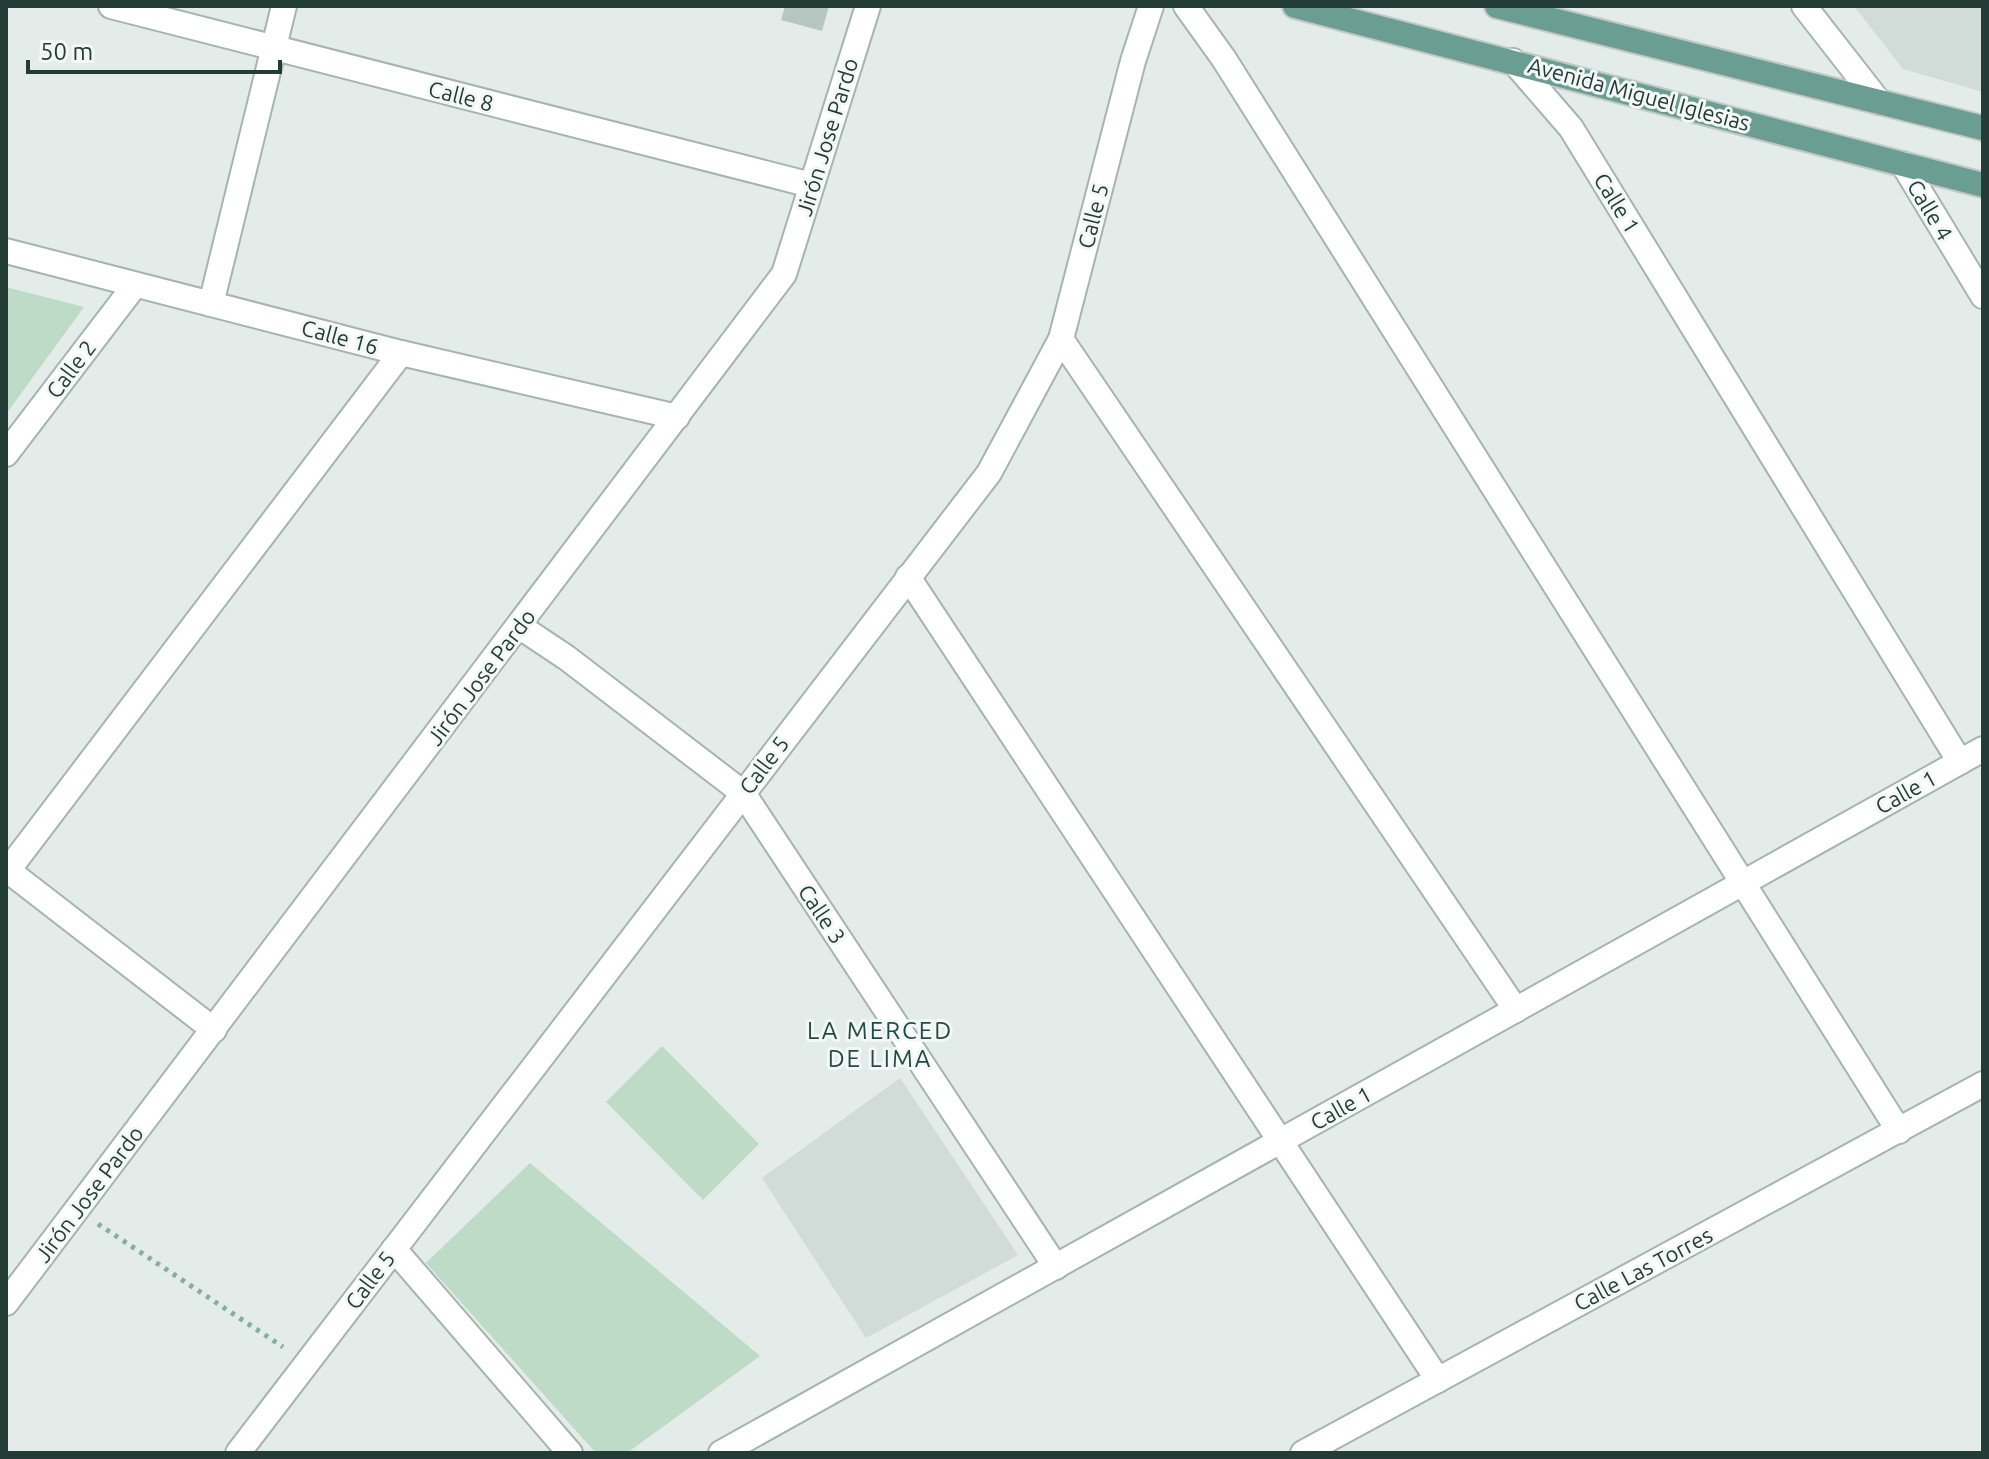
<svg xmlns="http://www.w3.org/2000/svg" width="1989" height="1459" font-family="Ubuntu,sans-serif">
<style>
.built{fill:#d1dbd7}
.park{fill:#bddbc6}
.building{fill:#b8c6c1}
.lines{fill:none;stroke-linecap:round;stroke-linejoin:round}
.minor-casing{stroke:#a6b4af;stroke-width:28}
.major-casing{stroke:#c2c8c7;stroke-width:28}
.path{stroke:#85ada2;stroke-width:5;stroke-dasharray:4 6;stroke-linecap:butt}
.minor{stroke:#fff;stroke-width:24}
.major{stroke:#6a9e93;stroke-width:24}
.labels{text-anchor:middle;stroke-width:6;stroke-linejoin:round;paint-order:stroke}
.street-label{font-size:22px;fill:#243c36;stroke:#f3f8f6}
.neighbourhood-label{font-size:24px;letter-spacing:2px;fill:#214c43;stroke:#f3f8f6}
</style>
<rect width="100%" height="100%" fill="#e3ece8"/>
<g class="built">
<path d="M 1854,6 L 1983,6 L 1983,92 L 1903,69 Z"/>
<path d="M 900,1078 L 1018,1255 L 866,1338 L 762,1178 Z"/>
</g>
<g class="park">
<path d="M 6,287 L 84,307 L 6,414 Z"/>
<path d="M 662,1046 L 759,1144 L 703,1200 L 606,1102 Z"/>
<path d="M 530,1163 L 760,1356 L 627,1453 L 596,1453 L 426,1263 Z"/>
</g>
<path class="building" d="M 785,6 L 829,6 L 822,31 L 781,20 Z"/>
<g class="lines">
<defs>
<g id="minor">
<path d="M 111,6 L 811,185"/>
<path d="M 1186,6 L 1224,59 L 1899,1131"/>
<path d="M 1804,6 L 1879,102"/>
<path d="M 1513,61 L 1571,128 L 1960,762"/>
<path d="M 1903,164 L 1983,296"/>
<path d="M 6,251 L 401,353 L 677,417"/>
<path d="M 211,304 L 284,6"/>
<path d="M 1061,339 L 1516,1010"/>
<path d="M 6,454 L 135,285"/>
<path d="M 908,577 L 1438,1380"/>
<path d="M 519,626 L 567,658 L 743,793 L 1056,1267"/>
<path d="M 6,869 L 214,1030"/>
<path d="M 6,873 L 401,353"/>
<path d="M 394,1249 L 570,1453"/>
<path d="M 6,1303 L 784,274 L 868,6"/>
<path d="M 238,1453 L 989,473 L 1061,339 L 1133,61 L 1151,6"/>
<path d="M 721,1453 L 1983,749"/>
<path d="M 1303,1453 L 1983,1084"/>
</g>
<g id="major">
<path d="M 1295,6 L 1983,185"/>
<path d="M 1497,6 L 1983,128"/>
</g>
</defs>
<use href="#minor" class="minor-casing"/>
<use href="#major" class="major-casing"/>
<path class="path" d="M 98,1224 L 283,1347"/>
<use href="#minor" class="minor"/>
<use href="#major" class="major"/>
</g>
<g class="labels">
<g class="street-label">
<text transform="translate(1639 94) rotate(15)" y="8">Avenida Miguel Iglesias</text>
<text transform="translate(461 96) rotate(14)" y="8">Calle 8</text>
<text transform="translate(827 137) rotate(-73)" y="8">Jirón Jose Pardo</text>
<text transform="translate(1617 203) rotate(58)" y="8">Calle 1</text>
<text transform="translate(1930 210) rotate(59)" y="8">Calle 4</text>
<text transform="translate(1093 216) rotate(-76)" y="8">Calle 5</text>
<text transform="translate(340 337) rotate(15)" y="8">Calle 16</text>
<text transform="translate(71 369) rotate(-53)" y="8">Calle 2</text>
<text transform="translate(481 677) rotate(-53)" y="8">Jirón Jose Pardo</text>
<text transform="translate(764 765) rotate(-53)" y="8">Calle 5</text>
<text transform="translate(1906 792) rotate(-29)" y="8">Calle 1</text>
<text transform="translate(822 914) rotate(56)" y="8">Calle 3</text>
<text transform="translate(1341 1108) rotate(-29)" y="8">Calle 1</text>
<text transform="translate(89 1194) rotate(-53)" y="8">Jirón Jose Pardo</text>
<text transform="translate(1643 1269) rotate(-28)" y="8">Calle Las Torres</text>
<text transform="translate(370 1280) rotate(-53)" y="8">Calle 5</text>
</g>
<g class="neighbourhood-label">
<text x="880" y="1039">LA MERCED<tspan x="880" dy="28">DE LIMA</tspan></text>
</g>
</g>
<rect width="1989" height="1459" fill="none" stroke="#243c36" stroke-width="16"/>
<path d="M28 60v12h252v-12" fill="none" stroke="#243c36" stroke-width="4"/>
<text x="40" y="60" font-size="24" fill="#243c36" stroke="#f3f8f6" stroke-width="6" paint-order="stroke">50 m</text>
</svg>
